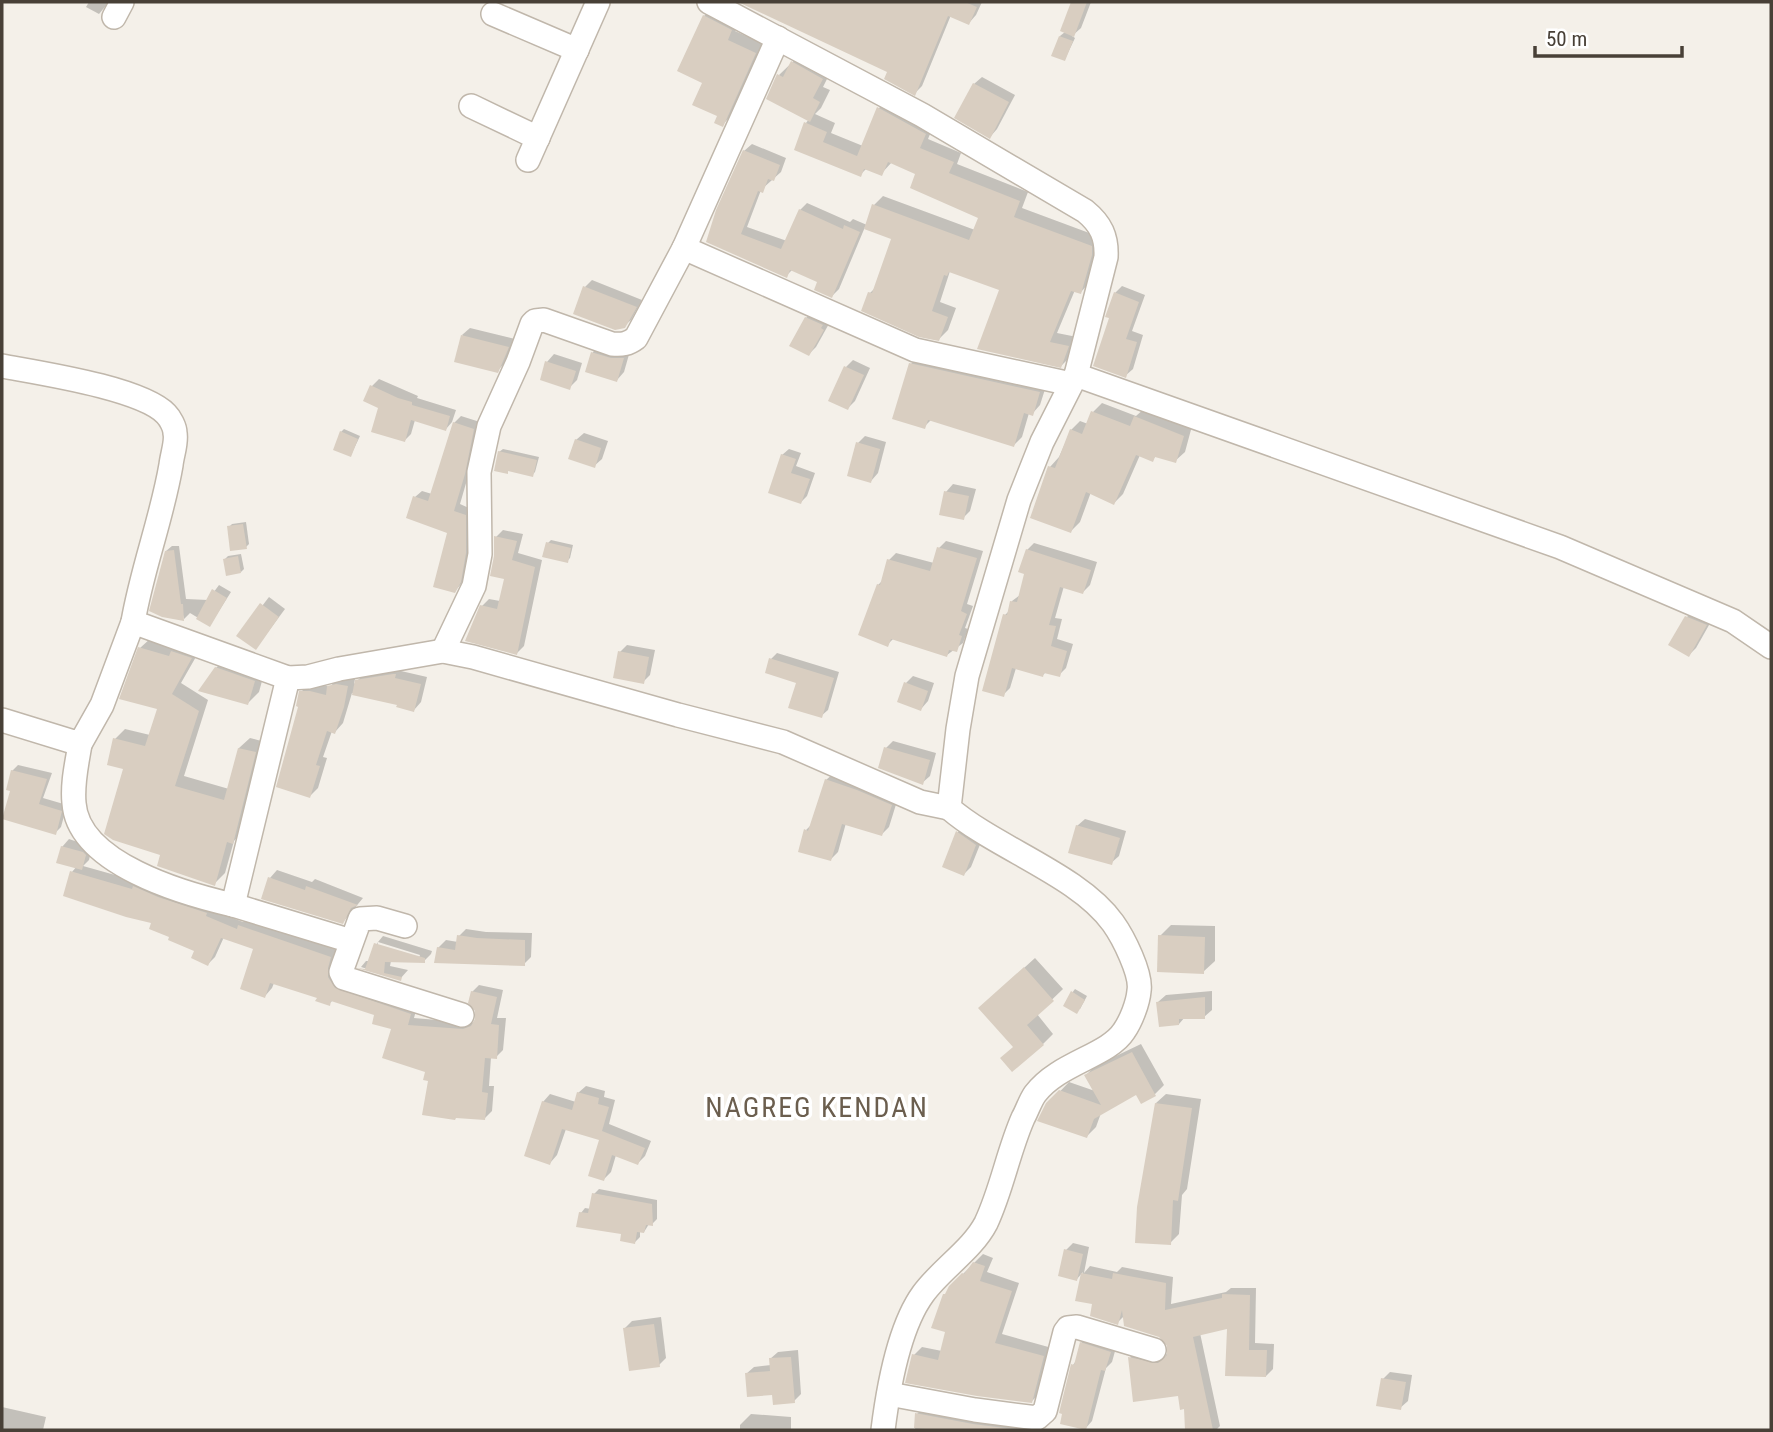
<svg xmlns="http://www.w3.org/2000/svg" width="1773" height="1432" font-family="'Roboto Condensed',sans-serif">
<style>
.shadow{fill:#0003}
.building{fill:#d9cec1}
.lines{fill:none;stroke-linecap:round;stroke-linejoin:round}
.minor-casing{stroke:#c0b7ab;stroke-width:26}
.minor{stroke:#fff;stroke-width:23}
.labels{text-anchor:middle;stroke-width:7;stroke-linejoin:round;paint-order:stroke}
.quarter-label{font-size:28px;letter-spacing:2px;fill:#6b5e4e;stroke:#fff}
</style>
<rect width="100%" height="100%" fill="#f4f0e9"/>
<g class="shadow">
<path d="M 89,2 L 109,2 L 99,14 L 86,7 Z"/>
<path d="M 749,2 L 982,2 L 976,15 L 969,23 L 951,15 L 922,86 L 915,93 L 889,71 L 748,5 Z"/>
<path d="M 1073,2 L 1091,2 L 1081,28 L 1072,36 L 1075,38 L 1065,59 L 1060,36 L 1065,32 L 1062,30 Z"/>
<path d="M 713,7 L 740,21 L 735,31 L 764,44 L 731,116 L 722,125 L 704,82 L 679,71 L 704,16 Z"/>
<path d="M 804,51 L 833,67 L 823,87 L 830,90 L 821,108 L 815,114 L 835,123 L 831,133 L 863,146 L 879,108 L 888,99 L 934,124 L 928,139 L 961,153 L 957,164 L 1028,192 L 1022,208 L 1100,237 L 1089,283 L 1081,292 L 1075,290 L 1057,333 L 1077,337 L 1070,357 L 1061,366 L 1001,289 L 950,271 L 940,302 L 956,308 L 948,330 L 939,339 L 870,293 L 876,287 L 893,237 L 865,227 L 839,289 L 832,296 L 819,281 L 793,269 L 786,276 L 708,242 L 744,151 L 752,144 L 786,158 L 781,172 L 761,190 L 747,227 L 787,241 L 800,210 L 807,203 L 850,222 L 853,219 L 867,225 L 874,205 L 883,196 L 975,230 L 980,217 L 918,173 L 892,162 L 881,174 L 867,168 L 860,175 L 796,149 L 806,123 L 809,119 L 779,75 Z"/>
<path d="M 982,77 L 1015,95 L 997,129 L 990,137 L 974,84 Z"/>
<path d="M 592,280 L 642,300 L 631,320 L 623,327 L 585,287 Z"/>
<path d="M 1122,286 L 1145,295 L 1132,331 L 1143,335 L 1133,369 L 1125,376 L 1111,317 L 1115,293 Z"/>
<path d="M 814,310 L 830,322 L 816,347 L 809,354 L 806,318 Z"/>
<path d="M 470,328 L 515,339 L 505,363 L 497,371 L 462,335 Z"/>
<path d="M 600,345 L 630,351 L 624,372 L 617,380 L 587,371 L 593,352 Z"/>
<path d="M 554,354 L 582,363 L 577,380 L 569,388 L 547,362 Z"/>
<path d="M 919,355 L 1047,383 L 1040,405 L 1032,414 L 1029,413 L 1022,437 L 1014,445 L 932,419 L 924,427 L 911,364 Z"/>
<path d="M 853,360 L 870,368 L 855,401 L 848,408 L 846,367 Z"/>
<path d="M 379,379 L 418,396 L 417,398 L 456,410 L 452,422 L 446,429 L 415,420 L 411,434 L 405,440 L 380,407 L 365,400 L 372,386 Z"/>
<path d="M 1102,403 L 1136,416 L 1145,408 L 1192,426 L 1185,452 L 1175,461 L 1157,455 L 1152,460 L 1140,455 L 1123,494 L 1114,503 L 1091,492 L 1080,522 L 1071,531 L 1050,467 L 1059,457 L 1071,430 L 1080,421 L 1088,424 L 1093,412 Z"/>
<path d="M 461,416 L 480,422 L 471,466 L 460,504 L 471,509 L 472,545 L 467,573 L 461,584 L 455,591 L 449,532 L 415,497 L 422,491 L 432,494 L 454,423 Z"/>
<path d="M 344,429 L 360,436 L 351,455 L 341,432 Z"/>
<path d="M 584,433 L 608,441 L 602,459 L 594,466 L 576,440 Z"/>
<path d="M 865,436 L 886,442 L 878,473 L 871,481 L 858,443 Z"/>
<path d="M 503,449 L 539,457 L 535,472 L 532,475 L 510,469 L 507,472 L 499,452 Z"/>
<path d="M 789,449 L 801,453 L 796,466 L 815,473 L 807,496 L 801,502 L 782,455 Z"/>
<path d="M 953,484 L 976,489 L 970,511 L 963,518 L 946,492 Z"/>
<path d="M 246,522 L 249,544 L 246,547 L 229,527 L 232,524 Z"/>
<path d="M 503,530 L 523,534 L 518,553 L 542,560 L 524,646 L 517,653 L 482,606 L 489,599 L 500,601 L 506,578 L 496,556 L 496,537 Z"/>
<path d="M 551,540 L 573,545 L 570,558 L 567,561 L 548,543 Z"/>
<path d="M 946,541 L 983,551 L 967,604 L 973,606 L 965,628 L 968,629 L 963,643 L 947,655 L 894,638 L 887,645 L 878,585 L 883,580 L 889,560 L 896,553 L 934,563 L 939,548 Z"/>
<path d="M 1034,543 L 1097,562 L 1090,585 L 1083,592 L 1064,586 L 1055,618 L 1062,619 L 1057,639 L 1073,644 L 1066,668 L 1059,675 L 1046,672 L 1042,676 L 1016,668 L 1010,688 L 1003,695 L 1005,615 L 1010,610 L 1012,601 L 1020,595 L 1026,572 L 1027,550 Z"/>
<path d="M 172,546 L 179,546 L 186,599 L 208,600 L 219,585 L 231,592 L 210,625 L 190,613 L 184,619 L 166,551 Z"/>
<path d="M 241,554 L 244,569 L 241,572 L 224,560 L 228,556 Z"/>
<path d="M 269,597 L 285,609 L 256,648 L 239,636 Z"/>
<path d="M 1694,610 L 1713,618 L 1696,648 L 1689,655 L 1687,617 Z"/>
<path d="M 151,638 L 201,648 L 181,683 L 208,700 L 184,776 L 229,789 L 239,748 L 250,738 L 265,742 L 243,831 L 234,841 L 225,873 L 214,884 L 163,853 L 115,739 L 125,729 L 150,735 L 159,708 L 140,648 Z"/>
<path d="M 627,645 L 655,650 L 650,675 L 643,682 L 620,652 Z"/>
<path d="M 777,653 L 839,672 L 828,710 L 821,716 L 798,682 L 771,659 Z"/>
<path d="M 228,656 L 265,670 L 259,692 L 248,703 L 216,668 Z"/>
<path d="M 402,668 L 401,671 L 427,677 L 421,702 L 414,710 L 399,704 L 352,693 L 343,723 L 335,732 L 332,731 L 323,757 L 327,758 L 318,788 L 310,796 L 300,705 L 301,692 L 309,684 L 319,683 L 330,687 L 337,679 L 345,677 L 355,679 L 354,684 L 364,674 Z"/>
<path d="M 913,676 L 934,683 L 928,701 L 921,709 L 906,683 Z"/>
<path d="M 893,741 L 936,753 L 930,776 L 922,783 L 886,748 Z"/>
<path d="M 18,765 L 52,773 L 43,798 L 67,805 L 61,827 L 55,833 L 13,790 L 12,771 Z"/>
<path d="M 834,773 L 898,798 L 889,827 L 882,834 L 846,823 L 838,852 L 831,859 L 806,830 L 812,824 L 826,780 Z"/>
<path d="M 1085,819 L 1126,831 L 1119,856 L 1111,863 L 1077,826 Z"/>
<path d="M 965,825 L 983,837 L 971,867 L 964,874 L 945,866 L 958,832 Z"/>
<path d="M 69,839 L 92,847 L 89,860 L 83,866 L 140,882 L 243,922 L 247,919 L 337,950 L 334,959 L 417,1007 L 414,1018 L 472,1023 L 477,1019 L 472,992 L 479,985 L 503,990 L 497,1018 L 506,1018 L 503,1050 L 496,1057 L 491,1057 L 489,1086 L 494,1086 L 492,1111 L 484,1119 L 430,1079 L 427,1070 L 393,1027 L 377,1014 L 334,999 L 329,1004 L 319,996 L 274,983 L 272,988 L 265,996 L 255,948 L 224,937 L 215,957 L 208,964 L 196,951 L 72,872 L 77,866 L 62,847 Z"/>
<path d="M 277,870 L 312,882 L 315,879 L 363,898 L 343,922 L 270,878 Z"/>
<path d="M 1171,925 L 1215,926 L 1215,961 L 1203,972 L 1160,936 Z"/>
<path d="M 466,929 L 486,932 L 532,933 L 531,957 L 524,964 L 438,948 L 446,940 L 458,942 L 459,936 Z"/>
<path d="M 383,936 L 432,951 L 431,954 L 424,961 L 391,961 L 390,966 L 408,970 L 400,979 L 361,967 L 366,961 L 370,961 L 378,942 L 378,946 L 419,958 L 420,955 L 378,942 Z"/>
<path d="M 1035,958 L 1063,989 L 1037,1014 L 1053,1034 L 1043,1044 L 1015,1046 L 991,998 Z"/>
<path d="M 1075,989 L 1087,996 L 1080,1009 L 1072,993 Z"/>
<path d="M 1212,991 L 1212,1010 L 1204,1017 L 1185,1017 L 1179,1024 L 1158,1002 L 1166,995 Z"/>
<path d="M 1141,1044 L 1164,1085 L 1155,1094 L 1142,1102 L 1136,1092 L 1101,1113 L 1096,1127 L 1087,1136 L 1048,1104 L 1069,1082 L 1095,1091 L 1086,1075 L 1095,1066 Z"/>
<path d="M 586,1086 L 605,1091 L 604,1097 L 615,1100 L 609,1124 L 651,1141 L 645,1156 L 638,1163 L 616,1155 L 611,1172 L 604,1179 L 601,1139 L 566,1129 L 557,1155 L 550,1163 L 543,1102 L 550,1094 L 576,1102 L 578,1093 Z"/>
<path d="M 1166,1094 L 1201,1099 L 1187,1189 L 1182,1195 L 1179,1234 L 1170,1243 L 1156,1103 Z"/>
<path d="M 599,1189 L 657,1200 L 657,1219 L 652,1224 L 649,1224 L 644,1232 L 640,1231 L 640,1237 L 635,1242 L 623,1232 L 581,1213 L 585,1208 L 591,1209 L 594,1194 Z"/>
<path d="M 1073,1243 L 1089,1247 L 1084,1273 L 1090,1266 L 1117,1272 L 1122,1267 L 1173,1277 L 1171,1304 L 1226,1292 L 1231,1288 L 1256,1288 L 1255,1343 L 1274,1344 L 1273,1369 L 1266,1376 L 1229,1327 L 1200,1333 L 1220,1426 L 1216,1430 L 1186,1430 L 1186,1407 L 1180,1394 L 1130,1357 L 1136,1351 L 1165,1357 L 1170,1347 L 1166,1340 L 1124,1316 L 1117,1323 L 1094,1303 L 1077,1299 L 1083,1272 L 1077,1279 L 1066,1250 Z"/>
<path d="M 983,1254 L 993,1258 L 987,1272 L 1019,1283 L 1002,1334 L 1052,1348 L 1040,1393 L 1032,1401 L 914,1355 L 922,1347 L 942,1351 L 947,1331 L 950,1287 Z"/>
<path d="M 661,1317 L 666,1358 L 659,1365 L 625,1328 L 632,1321 Z"/>
<path d="M 1088,1336 L 1117,1344 L 1112,1362 L 1106,1368 L 1092,1421 L 1085,1429 L 1073,1365 L 1076,1361 L 1081,1343 Z"/>
<path d="M 798,1350 L 801,1394 L 794,1401 L 774,1393 L 746,1374 L 754,1367 L 771,1365 L 770,1359 L 778,1352 Z"/>
<path d="M 1390,1372 L 1412,1375 L 1408,1401 L 1400,1408 L 1383,1379 Z"/>
<path d="M 926,1405 L 1029,1422 L 1027,1430 L 915,1430 L 917,1414 Z"/>
<path d="M 2,1407 L 46,1417 L 43,1430 L 2,1430 Z"/>
<path d="M 751,1414 L 791,1417 L 791,1430 L 740,1430 L 740,1425 Z"/>
</g>
<g class="building">
<path d="M 738,2 L 965,2 L 977,7 L 969,25 L 948,16 L 915,96 L 884,79 L 887,72 Z"/>
<path d="M 1071,2 L 1087,2 L 1074,37 L 1060,31 Z"/>
<path d="M 703,15 L 732,30 L 728,40 L 756,53 L 723,127 L 714,123 L 717,116 L 692,105 L 702,83 L 677,71 Z"/>
<path d="M 1059,36 L 1073,41 L 1065,61 L 1051,56 Z"/>
<path d="M 791,61 L 823,79 L 813,98 L 820,102 L 810,122 L 766,99 L 777,74 L 783,77 Z"/>
<path d="M 973,83 L 1009,102 L 990,139 L 954,118 Z"/>
<path d="M 877,107 L 926,134 L 920,148 L 954,162 L 949,173 L 1020,201 L 1014,217 L 1092,246 L 1092,255 L 1081,294 L 1071,291 L 1050,342 L 1069,346 L 1061,368 L 977,349 L 999,290 L 949,272 L 947,276 L 944,275 L 932,311 L 948,317 L 939,341 L 919,337 L 861,311 L 868,292 L 872,293 L 891,239 L 864,229 L 872,204 L 969,240 L 978,218 L 910,188 L 915,174 L 888,162 L 882,176 L 864,169 L 861,177 L 794,150 L 804,122 L 827,132 L 823,142 L 857,156 Z"/>
<path d="M 743,150 L 780,165 L 774,181 L 768,179 L 763,193 L 758,191 L 741,234 L 781,249 L 799,209 L 843,229 L 844,225 L 860,232 L 832,298 L 814,290 L 817,282 L 790,270 L 787,278 L 706,242 L 716,210 Z"/>
<path d="M 583,286 L 637,307 L 625,328 L 615,330 L 573,314 Z"/>
<path d="M 1114,292 L 1139,302 L 1126,339 L 1137,342 L 1126,378 L 1093,366 L 1109,318 L 1105,317 Z"/>
<path d="M 805,317 L 823,325 L 821,328 L 824,330 L 809,356 L 789,346 Z"/>
<path d="M 461,335 L 509,347 L 498,373 L 454,362 Z"/>
<path d="M 591,352 L 611,358 L 624,358 L 617,382 L 585,372 Z"/>
<path d="M 545,361 L 576,371 L 570,390 L 540,380 Z"/>
<path d="M 909,363 L 1040,392 L 1033,416 L 1024,413 L 1014,447 L 928,420 L 925,429 L 892,419 Z"/>
<path d="M 844,366 L 864,375 L 848,410 L 828,401 Z"/>
<path d="M 370,385 L 398,398 L 412,402 L 412,405 L 450,416 L 446,431 L 411,420 L 405,442 L 371,432 L 378,408 L 363,401 Z"/>
<path d="M 1091,411 L 1130,426 L 1134,416 L 1184,436 L 1176,463 L 1155,457 L 1153,462 L 1136,455 L 1114,505 L 1086,492 L 1071,533 L 1030,518 L 1048,466 L 1055,468 L 1070,429 L 1082,434 Z"/>
<path d="M 453,422 L 474,429 L 465,474 L 454,511 L 466,515 L 466,553 L 461,582 L 455,593 L 433,587 L 447,533 L 406,518 L 413,496 L 428,501 Z"/>
<path d="M 340,431 L 358,439 L 351,457 L 333,450 Z"/>
<path d="M 575,439 L 601,448 L 595,468 L 568,459 Z"/>
<path d="M 856,442 L 880,449 L 871,483 L 847,476 Z"/>
<path d="M 498,451 L 537,460 L 533,477 L 508,471 L 508,474 L 494,471 Z"/>
<path d="M 781,454 L 796,459 L 791,473 L 810,479 L 801,504 L 768,493 Z"/>
<path d="M 944,491 L 969,496 L 964,520 L 939,515 Z"/>
<path d="M 243,524 L 247,549 L 230,551 L 227,526 Z"/>
<path d="M 494,536 L 517,541 L 512,560 L 535,567 L 517,655 L 465,641 L 480,605 L 497,609 L 504,579 L 490,576 L 494,556 Z"/>
<path d="M 546,542 L 571,548 L 568,563 L 542,557 Z"/>
<path d="M 937,547 L 977,558 L 961,611 L 967,614 L 959,635 L 962,636 L 957,652 L 949,650 L 947,657 L 891,639 L 888,647 L 858,635 L 877,584 L 880,585 L 887,559 L 930,571 Z"/>
<path d="M 1026,549 L 1091,570 L 1083,594 L 1060,587 L 1049,625 L 1056,626 L 1051,646 L 1067,651 L 1060,677 L 1044,673 L 1043,677 L 1012,668 L 1004,697 L 982,691 L 1003,614 L 1007,615 L 1010,601 L 1017,602 L 1024,574 L 1018,572 Z"/>
<path d="M 174,550 L 181,604 L 183,604 L 184,621 L 162,617 L 149,611 L 165,551 Z"/>
<path d="M 238,556 L 241,573 L 226,576 L 223,559 Z"/>
<path d="M 212,589 L 227,598 L 210,627 L 196,619 Z"/>
<path d="M 260,603 L 279,617 L 256,650 L 236,636 Z"/>
<path d="M 1685,616 L 1707,625 L 1689,657 L 1668,645 Z"/>
<path d="M 138,647 L 169,656 L 171,651 L 192,658 L 172,694 L 199,711 L 175,786 L 224,800 L 238,748 L 256,752 L 233,844 L 227,842 L 215,886 L 157,866 L 160,855 L 113,840 L 104,834 L 123,769 L 107,765 L 113,738 L 145,746 L 157,709 L 119,699 Z"/>
<path d="M 618,651 L 649,657 L 644,684 L 613,678 Z"/>
<path d="M 769,658 L 834,678 L 822,718 L 788,708 L 796,683 L 765,673 Z"/>
<path d="M 215,667 L 255,681 L 248,705 L 198,691 Z"/>
<path d="M 393,674 L 396,674 L 395,678 L 421,684 L 414,712 L 396,707 L 397,705 L 352,695 L 355,680 Z"/>
<path d="M 904,682 L 928,691 L 921,711 L 897,702 Z"/>
<path d="M 336,684 L 348,686 L 344,707 L 335,734 L 327,731 L 316,765 L 320,766 L 310,798 L 276,787 L 298,707 L 296,706 L 299,691 L 310,691 L 326,695 L 327,686 Z"/>
<path d="M 884,747 L 930,760 L 923,785 L 878,768 Z"/>
<path d="M 11,770 L 47,779 L 39,804 L 62,811 L 56,835 L 2,819 L 10,791 L 6,790 Z"/>
<path d="M 825,779 L 857,790 L 892,805 L 882,836 L 842,824 L 831,861 L 798,852 L 804,829 L 808,831 Z"/>
<path d="M 1076,825 L 1120,838 L 1112,865 L 1068,853 Z"/>
<path d="M 956,831 L 976,845 L 964,876 L 942,867 Z"/>
<path d="M 61,846 L 83,852 L 86,855 L 82,870 L 56,863 Z"/>
<path d="M 70,871 L 132,889 L 133,886 L 158,897 L 207,913 L 206,916 L 237,929 L 238,925 L 331,957 L 328,968 L 328,977 L 335,988 L 411,1014 L 408,1025 L 463,1029 L 471,1026 L 475,1019 L 475,1011 L 468,1003 L 471,991 L 497,997 L 491,1024 L 499,1025 L 497,1059 L 485,1058 L 482,1092 L 488,1093 L 485,1120 L 456,1118 L 455,1120 L 422,1115 L 428,1081 L 423,1080 L 425,1072 L 382,1058 L 391,1029 L 372,1024 L 374,1015 L 331,1001 L 330,1006 L 315,1001 L 317,998 L 270,983 L 265,998 L 240,989 L 253,949 L 221,938 L 208,966 L 191,958 L 194,951 L 168,940 L 169,937 L 149,929 L 151,923 L 126,917 L 63,896 Z"/>
<path d="M 268,877 L 305,890 L 306,886 L 358,905 L 351,908 L 343,924 L 261,899 Z"/>
<path d="M 457,935 L 477,938 L 525,940 L 525,966 L 434,963 L 437,947 L 455,950 Z"/>
<path d="M 1158,935 L 1205,937 L 1204,974 L 1157,972 Z"/>
<path d="M 374,943 L 425,958 L 425,963 L 385,962 L 384,973 L 402,977 L 401,981 L 357,968 L 365,969 Z"/>
<path d="M 1024,967 L 1054,1001 L 1027,1025 L 1044,1045 L 1012,1072 L 1000,1058 L 1013,1047 L 978,1008 Z"/>
<path d="M 1071,991 L 1085,1000 L 1077,1014 L 1063,1006 Z"/>
<path d="M 1205,997 L 1205,1019 L 1179,1019 L 1179,1025 L 1159,1027 L 1156,1002 Z"/>
<path d="M 1132,1052 L 1156,1096 L 1141,1104 L 1136,1095 L 1094,1119 L 1087,1138 L 1037,1121 L 1046,1103 L 1059,1090 L 1101,1105 L 1084,1075 Z"/>
<path d="M 577,1092 L 599,1098 L 598,1104 L 609,1107 L 602,1131 L 645,1148 L 638,1165 L 612,1155 L 604,1181 L 588,1176 L 599,1140 L 562,1129 L 550,1165 L 524,1156 L 542,1101 L 572,1110 Z"/>
<path d="M 1155,1103 L 1192,1108 L 1178,1201 L 1173,1200 L 1171,1245 L 1135,1243 L 1137,1207 Z"/>
<path d="M 592,1193 L 652,1204 L 653,1226 L 646,1225 L 644,1233 L 637,1232 L 635,1244 L 620,1241 L 621,1234 L 576,1227 L 579,1212 L 588,1213 Z"/>
<path d="M 1064,1249 L 1083,1254 L 1077,1281 L 1058,1276 Z"/>
<path d="M 973,1262 L 985,1266 L 980,1281 L 1012,1291 L 995,1343 L 1044,1356 L 1032,1403 L 977,1396 L 905,1383 L 912,1354 L 938,1360 L 945,1332 L 931,1328 L 943,1294 L 945,1294 L 949,1286 L 962,1273 L 964,1274 Z"/>
<path d="M 1081,1273 L 1112,1279 L 1113,1273 L 1166,1283 L 1165,1310 L 1222,1298 L 1222,1294 L 1250,1295 L 1249,1350 L 1267,1350 L 1266,1377 L 1225,1376 L 1227,1329 L 1193,1337 L 1213,1430 L 1185,1430 L 1184,1409 L 1180,1410 L 1178,1396 L 1133,1402 L 1128,1357 L 1158,1363 L 1167,1355 L 1167,1346 L 1159,1337 L 1124,1326 L 1122,1310 L 1118,1325 L 1090,1316 L 1092,1304 L 1075,1301 Z"/>
<path d="M 654,1324 L 660,1367 L 629,1371 L 623,1328 Z"/>
<path d="M 1080,1342 L 1111,1352 L 1105,1371 L 1101,1370 L 1086,1430 L 1060,1424 L 1062,1414 L 1059,1413 L 1071,1364 L 1074,1365 Z"/>
<path d="M 791,1357 L 795,1403 L 773,1405 L 772,1395 L 747,1397 L 745,1373 L 770,1371 L 769,1358 Z"/>
<path d="M 1381,1378 L 1406,1382 L 1401,1410 L 1376,1406 Z"/>
<path d="M 915,1413 L 973,1424 L 1021,1430 L 936,1430 L 914,1428 Z"/>
</g>
<g class="lines">
<defs>
<g id="minor">
<path d="M 709,2 L 922,115 L 1085,211 C 1101,224 1107,237 1106,257 L 1076,375 L 1560,547 L 1733,621 L 1771,647"/>
<path d="M 493,14 L 577,50"/>
<path d="M 114,17 L 122,2"/>
<path d="M 471,106 L 538,138"/>
<path d="M 528,160 L 598,2"/>
<path d="M 684,248 L 915,350 L 1071,384"/>
<path d="M 2,366 C 39,373 141,388 166,414 C 170,418 175,427 175,433 C 177,442 172,455 171,465 C 162,518 142,569 133,622"/>
<path d="M 443,651 L 474,586 L 480,554 L 479,472 L 489,426 L 518,362 L 532,324 L 535,321 L 544,320 L 612,344 C 622,345 628,344 636,338 L 684,248 L 778,38"/>
<path d="M 2,720 L 80,744 L 102,705 L 133,622 L 288,678 L 308,677 L 339,669 L 443,651 L 473,657 L 678,715 L 783,742 L 920,802 L 949,808"/>
<path d="M 80,744 C 77,763 72,783 74,803 C 78,864 185,894 233,905 L 288,678"/>
<path d="M 233,905 L 351,941"/>
<path d="M 405,926 L 377,918 L 360,919 L 343,966 L 341,972 L 344,978 L 462,1015"/>
<path d="M 889,1394 L 975,1410 L 1037,1418 L 1045,1411 L 1065,1332 L 1068,1328 L 1077,1327 L 1154,1350"/>
<path d="M 883,1430 C 888,1390 899,1327 923,1294 C 941,1269 972,1250 986,1223 C 1002,1189 1008,1152 1023,1118 C 1027,1111 1030,1101 1035,1094 C 1058,1063 1108,1056 1124,1031 C 1131,1021 1138,1003 1139,991 C 1142,974 1123,937 1113,923 C 1079,875 995,848 949,808 L 958,729 L 967,676 L 1019,500 L 1042,442 L 1076,375"/>
</g>
</defs>
<use href="#minor" class="minor-casing"/>
<use href="#minor" class="minor"/>
</g>
<g class="labels">
<g class="quarter-label">
<text x="817" y="1117">NAGREG KENDAN</text>
</g>
</g>
<rect width="1773" height="1432" fill="none" stroke="#484037" stroke-width="7"/>
<path d="M1535 46v10h147v-10" fill="none" stroke="#484037" stroke-width="3.5"/>
<text x="1546" y="46" font-size="21" fill="#484037" stroke="#ffffff" stroke-width="5" paint-order="stroke">50 m</text>
</svg>
